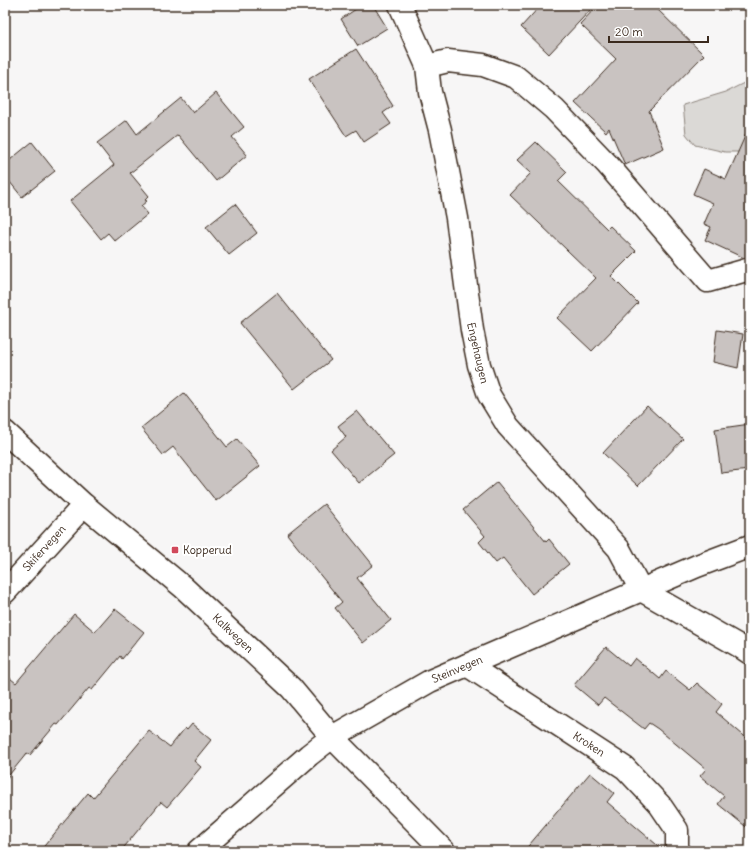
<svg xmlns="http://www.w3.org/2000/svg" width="755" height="856" font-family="Delius,sans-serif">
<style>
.green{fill:#dbd9d6;stroke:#8b827a}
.building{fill:#c9c3c1;stroke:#3b2a1e}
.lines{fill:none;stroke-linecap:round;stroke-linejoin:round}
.minor-casing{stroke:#3b2a1e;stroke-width:25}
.minor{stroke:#fff;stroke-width:22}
.poi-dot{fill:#d1495b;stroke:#fff;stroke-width:1.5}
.labels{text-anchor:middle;stroke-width:4;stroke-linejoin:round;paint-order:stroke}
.street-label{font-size:11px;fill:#3b2a1e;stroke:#fff}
.poi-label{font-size:11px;fill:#3b2a1e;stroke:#fff;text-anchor:start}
</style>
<rect width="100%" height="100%" fill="#f7f6f6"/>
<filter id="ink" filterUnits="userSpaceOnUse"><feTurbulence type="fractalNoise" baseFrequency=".025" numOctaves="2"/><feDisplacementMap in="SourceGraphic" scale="8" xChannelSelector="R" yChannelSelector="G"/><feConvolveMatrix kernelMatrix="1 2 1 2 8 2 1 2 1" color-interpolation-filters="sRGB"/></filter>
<g filter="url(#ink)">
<path class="green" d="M 750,80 L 750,152 L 725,152 L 695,145 L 686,134 L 683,105 L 726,92 Z"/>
<g class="building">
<path d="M 362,5 L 373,5 L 387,28 L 358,46 L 341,19 Z"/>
<path d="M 541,5 L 595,5 L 549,54 L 521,27 Z"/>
<path d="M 598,5 L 653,5 L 704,55 L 649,111 L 664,148 L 625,165 L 609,128 L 606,132 L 575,103 L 616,59 L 580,24 Z"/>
<path d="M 356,49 L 393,106 L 383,113 L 391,124 L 364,142 L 356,130 L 346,136 L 309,79 Z"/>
<path d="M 216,93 L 244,127 L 232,137 L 247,155 L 216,181 L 178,135 L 130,173 L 149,196 L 145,200 L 147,201 L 141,206 L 148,214 L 115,241 L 108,233 L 101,239 L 70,201 L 114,165 L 97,143 L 127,120 L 137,134 L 181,98 L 193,113 Z"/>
<path d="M 750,125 L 750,257 L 744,258 L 705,240 L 711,227 L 704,224 L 713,203 L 693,194 L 704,169 L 726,179 Z"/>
<path d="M 32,142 L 55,171 L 22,197 L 5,176 L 5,164 Z"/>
<path d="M 536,142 L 567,172 L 558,181 L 607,229 L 610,226 L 636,251 L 611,276 L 638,303 L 592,351 L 557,318 L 596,278 L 510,195 L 531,173 L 517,160 Z"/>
<path d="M 235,204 L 257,233 L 229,255 L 206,227 Z"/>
<path d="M 277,293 L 331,360 L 294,389 L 240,323 Z"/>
<path d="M 717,330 L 743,334 L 738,368 L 713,362 Z"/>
<path d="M 184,393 L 227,447 L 237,439 L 260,466 L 216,501 L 173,447 L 163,455 L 141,428 Z"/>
<path d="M 647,406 L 683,439 L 638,486 L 603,453 Z"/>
<path d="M 357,411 L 394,455 L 359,483 L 331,450 L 346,437 L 338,426 Z"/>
<path d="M 750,424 L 750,470 L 721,473 L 715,429 Z"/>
<path d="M 497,482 L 546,542 L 549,539 L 569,564 L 532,594 L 503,558 L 496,563 L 479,542 L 485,536 L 463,510 Z"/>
<path d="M 324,504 L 373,565 L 357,578 L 391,620 L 363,643 L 335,608 L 342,602 L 287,534 Z"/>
<path d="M 115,609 L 144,632 L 122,659 L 120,656 L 92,690 L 89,688 L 58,725 L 56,724 L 30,755 L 27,753 L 5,780 L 5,674 L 16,683 L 74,614 L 95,632 Z"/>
<path d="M 606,647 L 629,666 L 635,658 L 660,679 L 666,671 L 690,690 L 697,683 L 722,704 L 716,712 L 750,741 L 750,830 L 718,804 L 724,796 L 700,776 L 706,769 L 658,729 L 649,723 L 644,729 L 604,698 L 598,705 L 574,685 Z"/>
<path d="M 192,724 L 211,740 L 194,761 L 201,767 L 167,807 L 161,802 L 121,851 L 40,851 L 88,793 L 93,798 L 149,731 L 170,747 L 185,728 L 187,730 Z"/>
<path d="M 590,773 L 614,793 L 607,802 L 664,851 L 524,851 Z"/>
</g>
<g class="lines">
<defs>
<g id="minor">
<path d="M 400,5 L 427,66 L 430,92 L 440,130 L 457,218 L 472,330 L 479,365 L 489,395 L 508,426 L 619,549 L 641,590 L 741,647 L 750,653"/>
<path d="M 427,66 L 448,61 L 483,65 L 516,77 L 554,109 L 607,164 L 708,281 L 750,269"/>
<path d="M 5,432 L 84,505 L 183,587 L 291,688 L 332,737 L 444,851"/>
<path d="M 5,592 L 84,505"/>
<path d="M 467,665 L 625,768 L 660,805 L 677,830 L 677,851"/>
<path d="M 199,851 L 309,755 L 332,737 L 430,681 L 697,566 L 750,546"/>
</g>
</defs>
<use href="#minor" class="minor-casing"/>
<use href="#minor" class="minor"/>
</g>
</g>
<rect class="poi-dot" x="171" y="546" width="8" height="8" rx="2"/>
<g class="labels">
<g class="street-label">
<text transform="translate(478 353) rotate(77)" y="4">Engehaugen</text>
<text transform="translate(44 548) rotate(-48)" y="4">Skifervegen</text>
<text transform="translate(233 633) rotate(43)" y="4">Kalkvegen</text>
<text transform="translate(457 669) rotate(-23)" y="4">Steinvegen</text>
<text transform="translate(589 744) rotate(33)" y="4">Kroken</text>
</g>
<g class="poi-label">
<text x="183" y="554">Kopperud</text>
</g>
</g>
<rect width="755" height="856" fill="none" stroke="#fff" stroke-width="20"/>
<rect x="10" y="10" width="735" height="836" fill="none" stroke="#3b2a1e" stroke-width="1.5" filter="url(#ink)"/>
<path d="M609 36v6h99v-6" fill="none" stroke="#3b2a1e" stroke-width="2"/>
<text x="615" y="36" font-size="12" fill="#3b2a1e" stroke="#ffffff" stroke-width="3" paint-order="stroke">20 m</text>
</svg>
